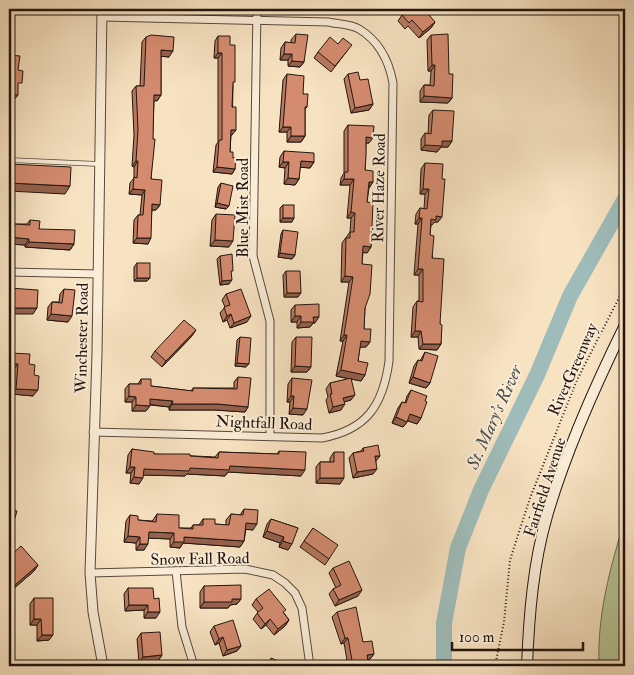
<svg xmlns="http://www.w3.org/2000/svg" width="634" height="675" font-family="'IM FELL Double Pica',serif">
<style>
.green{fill:#b8c496;stroke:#6e6d52}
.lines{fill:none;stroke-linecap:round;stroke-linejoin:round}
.river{stroke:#9fbcba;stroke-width:16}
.service-casing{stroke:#58493c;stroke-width:5.5}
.minor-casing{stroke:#58493c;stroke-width:9}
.tertiary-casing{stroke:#58493c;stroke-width:11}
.secondary-casing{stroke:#23160f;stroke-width:12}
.path{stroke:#23160f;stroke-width:2;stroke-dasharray:1 2.5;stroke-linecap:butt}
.service{stroke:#faecd7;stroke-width:4}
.minor{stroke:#faecd7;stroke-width:7}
.tertiary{stroke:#faecd7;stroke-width:9}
.secondary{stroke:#faecd7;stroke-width:10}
.wall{fill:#b77860;stroke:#23160f}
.shaded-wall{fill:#95614e;stroke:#23160f}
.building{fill:#d58b70;stroke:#23160f}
.labels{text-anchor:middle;stroke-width:4;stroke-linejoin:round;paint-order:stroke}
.street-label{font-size:16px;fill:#23160f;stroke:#faecd7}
.water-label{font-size:18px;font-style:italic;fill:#4e504b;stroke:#faecd7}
</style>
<rect width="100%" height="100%" fill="#f7e2c1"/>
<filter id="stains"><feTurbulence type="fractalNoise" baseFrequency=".004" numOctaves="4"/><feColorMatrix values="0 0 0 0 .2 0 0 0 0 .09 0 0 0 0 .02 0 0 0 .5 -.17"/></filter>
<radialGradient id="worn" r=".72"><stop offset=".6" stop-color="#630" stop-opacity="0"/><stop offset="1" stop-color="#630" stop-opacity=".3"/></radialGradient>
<path class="green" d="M 625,519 L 625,666 L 599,666 C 597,615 610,568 625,519 Z"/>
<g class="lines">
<path class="river" d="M 444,666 L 444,623 L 458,548 L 481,490 L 537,375 L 570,296 L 625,199"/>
<defs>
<path id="service" d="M 9,160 L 99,164"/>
<g id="minor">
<path d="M 257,9 L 253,256 L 270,321 L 270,436"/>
<path d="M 9,272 L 98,274"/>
<path d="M 93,432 L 322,438 C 366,430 383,406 389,361 L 393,83 C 389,61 379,41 359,29 C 351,24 337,24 328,22 L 102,17"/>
<path d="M 176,571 L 182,627 L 194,666"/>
<path d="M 90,573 L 245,569 L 273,575 L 285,583 L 295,593 L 302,608 L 309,659"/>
</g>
<path id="tertiary" d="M 102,9 L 97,354 L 90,573 L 93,612 L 103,666"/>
<path id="secondary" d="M 527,666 C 529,616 533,564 547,516 C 566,450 595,386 625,325"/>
</defs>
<use href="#service" class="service-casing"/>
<use href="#minor" class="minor-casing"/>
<use href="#tertiary" class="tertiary-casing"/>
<use href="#secondary" class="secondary-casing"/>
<path class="path" d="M 495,666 L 504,622 L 510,560 L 530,498 L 577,380 L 625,286"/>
<use href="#service" class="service"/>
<use href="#minor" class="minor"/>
<use href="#tertiary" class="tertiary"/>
<use href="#secondary" class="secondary"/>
</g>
<g class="wall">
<path d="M 402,15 L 435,22 L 431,28 L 419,38 L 408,26 L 405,29 L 398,21 Z"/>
<path d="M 296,34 L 304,62 L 300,67 L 288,66 L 288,60 L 280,60 L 281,48 L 285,42 L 291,43 L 291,40 Z"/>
<path d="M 431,35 L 449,74 L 452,98 L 448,103 L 420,102 L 420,91 L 424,85 L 430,85 L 431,71 L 428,71 L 427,40 Z"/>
<path d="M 218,36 L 230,45 L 233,86 L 232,135 L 231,135 L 230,152 L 233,158 L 235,169 L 232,174 L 213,172 L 216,145 L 218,142 L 218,58 L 214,58 L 215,41 Z"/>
<path d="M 146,37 L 169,57 L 161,56 L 161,95 L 157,101 L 154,100 L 151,179 L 160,205 L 156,210 L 152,210 L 148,244 L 133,243 L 134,220 L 138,215 L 140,215 L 142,195 L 129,194 L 130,183 L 134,178 L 134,167 L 132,166 L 134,135 L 132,91 L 136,86 L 140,86 L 142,42 Z"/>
<path d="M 347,51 L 331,72 L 314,58 L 318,52 Z"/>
<path d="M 287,74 L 303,94 L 307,107 L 305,109 L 305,136 L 301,142 L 287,142 L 287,132 L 279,132 L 283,80 Z"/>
<path d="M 348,74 L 360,80 L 373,104 L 369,110 L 351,113 L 344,79 Z"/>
<path d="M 433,110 L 452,141 L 448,147 L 441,147 L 437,152 L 421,150 L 421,139 L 425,133 L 428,134 L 429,115 Z"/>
<path d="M 348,125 L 369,143 L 366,143 L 365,170 L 373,182 L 369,188 L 367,202 L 371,247 L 367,253 L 363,252 L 362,264 L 365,308 L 364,329 L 370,342 L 366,347 L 360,347 L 358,361 L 365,375 L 361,381 L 351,379 L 351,400 L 344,402 L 341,410 L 329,413 L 326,400 L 328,397 L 326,389 L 330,383 L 349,379 L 336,376 L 343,341 L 340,341 L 349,282 L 341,282 L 342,243 L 350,232 L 351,218 L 347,218 L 350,185 L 340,185 L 341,178 L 344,173 L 344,131 Z"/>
<path d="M 284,151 L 314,162 L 310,168 L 300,167 L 299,179 L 295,185 L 284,184 L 285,168 L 279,167 L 280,157 Z"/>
<path d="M 425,163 L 438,222 L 435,222 L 432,225 L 431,225 L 430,235 L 440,324 L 441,344 L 437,350 L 419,349 L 418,337 L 411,337 L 413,307 L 417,301 L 419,301 L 419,275 L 414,275 L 418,224 L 415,224 L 416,214 L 420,208 L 424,209 L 425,194 L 420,194 L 421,169 Z"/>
<path d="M 221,183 L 226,209 L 215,207 L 218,187 Z"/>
<path d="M 283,205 L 292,222 L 280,222 L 280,208 Z"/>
<path d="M 216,214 L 229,247 L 210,246 L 212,220 Z"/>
<path d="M 30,220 L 39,229 L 74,244 L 70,250 L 25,247 L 25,245 L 9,244 L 9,227 L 11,227 L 13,224 L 27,224 Z"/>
<path d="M 283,230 L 295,255 L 292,259 L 278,257 L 281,234 Z"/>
<path d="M 220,256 L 231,274 L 229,284 L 220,285 L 217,259 Z"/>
<path d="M 137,263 L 147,281 L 134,281 L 134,267 Z"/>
<path d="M 286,271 L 298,297 L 284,297 L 283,275 Z"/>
<path d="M 64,289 L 68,322 L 47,320 L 48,307 L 52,302 L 59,302 L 60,294 Z"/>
<path d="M 226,294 L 247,322 L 230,328 L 227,320 L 223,322 L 220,313 L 225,307 L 222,300 Z"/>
<path d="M 295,305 L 315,323 L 313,323 L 310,327 L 297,328 L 297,322 L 291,322 L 291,310 Z"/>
<path d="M 192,336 L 162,367 L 151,357 L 155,351 Z"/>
<path d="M 240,337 L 246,367 L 235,366 L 237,340 Z"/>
<path d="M 296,337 L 311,367 L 307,372 L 291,372 L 292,342 Z"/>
<path d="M 425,352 L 430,383 L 426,388 L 409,383 L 414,366 L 418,360 L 420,361 Z"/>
<path d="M 9,353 L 29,364 L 34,375 L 33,396 L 12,394 L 14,369 L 9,369 Z"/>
<path d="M 238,377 L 248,407 L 245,412 L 215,410 L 169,410 L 169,407 L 150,405 L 146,411 L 132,411 L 132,402 L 125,402 L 125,389 L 129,384 L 138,384 L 141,379 L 151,386 L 191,391 L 193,388 L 234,388 L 234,382 Z"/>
<path d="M 292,378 L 303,415 L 289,414 L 290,402 L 287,402 L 288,384 Z"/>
<path d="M 411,390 L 425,401 L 421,418 L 417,424 L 408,421 L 403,427 L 392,423 L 398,408 L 402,402 L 405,403 L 407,396 Z"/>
<path d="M 363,448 L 376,461 L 373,474 L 353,478 L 349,458 L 353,453 L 361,451 Z"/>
<path d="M 132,449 L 154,454 L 215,457 L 219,452 L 277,454 L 279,451 L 301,476 L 228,472 L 225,476 L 187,474 L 185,476 L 143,475 L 139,484 L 130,483 L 131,473 L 126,473 L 128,455 Z"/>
<path d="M 334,452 L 340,484 L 316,483 L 316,467 L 320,462 L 330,462 L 330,458 Z"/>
<path d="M 244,509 L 253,530 L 246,529 L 244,541 L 240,547 L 183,543 L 180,548 L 170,547 L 170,539 L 149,538 L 144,550 L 136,550 L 136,543 L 124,542 L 126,521 L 130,515 L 138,520 L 152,521 L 153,520 L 157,514 L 179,528 L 191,528 L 193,525 L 199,525 L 203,519 L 215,524 L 226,525 L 226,520 L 231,514 L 240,515 Z"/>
<path d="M 271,519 L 298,528 L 288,550 L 279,547 L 280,543 L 263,537 L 267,524 Z"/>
<path d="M 313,528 L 329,559 L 325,565 L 300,547 Z"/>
<path d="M 9,557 L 38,565 L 34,571 L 11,591 L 9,588 Z"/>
<path d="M 333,568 L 358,596 L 335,606 L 329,594 L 333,589 L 336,588 L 329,573 Z"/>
<path d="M 204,586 L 241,599 L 237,604 L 230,605 L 228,608 L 200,608 L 200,592 Z"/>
<path d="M 128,588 L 154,599 L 156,618 L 144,618 L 144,610 L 125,611 L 124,594 Z"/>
<path d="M 34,598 L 49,640 L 37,641 L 37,625 L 30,625 L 30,604 Z"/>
<path d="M 256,599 L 284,613 L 289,620 L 285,626 L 274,635 L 266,625 L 261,629 L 253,619 L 258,612 L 252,605 Z"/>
<path d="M 337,612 L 363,642 L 374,654 L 370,659 L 367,660 L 369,666 L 348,666 L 344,643 L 341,644 L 332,617 Z"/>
<path d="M 214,626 L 241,646 L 237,651 L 223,656 L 219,643 L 215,645 L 210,632 Z"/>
<path d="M 141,633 L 162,655 L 158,661 L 139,662 L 137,639 Z"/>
</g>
<g class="shaded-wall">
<path d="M 51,9 L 67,9 L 66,10 Z"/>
<path d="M 435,22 L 431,28 L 419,38 L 423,32 Z"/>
<path d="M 161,50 L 173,51 L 169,57 L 157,56 Z"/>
<path d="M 218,53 L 222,53 L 218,58 L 214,58 Z"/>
<path d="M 284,54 L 292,54 L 288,60 L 280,60 Z"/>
<path d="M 292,61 L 304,62 L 300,67 L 288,66 Z"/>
<path d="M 432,65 L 435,65 L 431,71 L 428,71 Z"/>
<path d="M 9,94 L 18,95 L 14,100 L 9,100 Z"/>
<path d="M 154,95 L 161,95 L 157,101 L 150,100 Z"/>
<path d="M 424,96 L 452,98 L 448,103 L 420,102 Z"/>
<path d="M 373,104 L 369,110 L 351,113 L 355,108 Z"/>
<path d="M 283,127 L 291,127 L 287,132 L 279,132 Z"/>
<path d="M 231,130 L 236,130 L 232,135 L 228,135 Z"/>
<path d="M 291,136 L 305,136 L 301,142 L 287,142 Z"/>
<path d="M 366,137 L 373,138 L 369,143 L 362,143 Z"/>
<path d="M 442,141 L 452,141 L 448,147 L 441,147 L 437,152 L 421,150 L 425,145 Z"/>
<path d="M 136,161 L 138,161 L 134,167 L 132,166 Z"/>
<path d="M 301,161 L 314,162 L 310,168 L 297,167 Z"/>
<path d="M 283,162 L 289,162 L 285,168 L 279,167 Z"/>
<path d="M 217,167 L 235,169 L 232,174 L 213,172 Z"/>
<path d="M 288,178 L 299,179 L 295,185 L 284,184 Z"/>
<path d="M 344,179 L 354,179 L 350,185 L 340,185 Z"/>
<path d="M 369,182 L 373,182 L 369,188 Z"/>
<path d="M 9,183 L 70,186 L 65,194 L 9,191 Z"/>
<path d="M 133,189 L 145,190 L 142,195 L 129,194 Z"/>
<path d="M 423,189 L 429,189 L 425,194 L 420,194 Z"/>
<path d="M 217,203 L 229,206 L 226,209 L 215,207 Z"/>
<path d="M 152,204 L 160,205 L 156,210 L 149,210 Z"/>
<path d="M 351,212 L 355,213 L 351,218 L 347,218 Z"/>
<path d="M 436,216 L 442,217 L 438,222 L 435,222 L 432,225 L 427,225 L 431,219 Z"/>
<path d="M 283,218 L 294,218 L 292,222 L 280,222 Z"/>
<path d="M 419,218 L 422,218 L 418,224 L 415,224 Z"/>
<path d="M 9,237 L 29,239 L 25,245 L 9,244 Z"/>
<path d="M 137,238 L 151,238 L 148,244 L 133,243 Z"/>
<path d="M 215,240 L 233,241 L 229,247 L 210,246 Z"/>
<path d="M 29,242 L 74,244 L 70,250 L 25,247 Z"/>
<path d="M 363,246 L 371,247 L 367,253 L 359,252 Z"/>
<path d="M 280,253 L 295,255 L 292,259 L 278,257 Z"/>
<path d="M 418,269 L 423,269 L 419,275 L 414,275 Z"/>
<path d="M 345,276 L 353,277 L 349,282 L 341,282 Z"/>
<path d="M 137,278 L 150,278 L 147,281 L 134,281 Z"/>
<path d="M 232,280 L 229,284 L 220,285 L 222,281 Z"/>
<path d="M 287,293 L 301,293 L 298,297 L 284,297 Z"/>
<path d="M 11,308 L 37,308 L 33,314 L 9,314 L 9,311 Z"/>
<path d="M 51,314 L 72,316 L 68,322 L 47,320 Z"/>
<path d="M 231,314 L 227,320 L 223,322 L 227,316 Z"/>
<path d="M 251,316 L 247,322 L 230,328 L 234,323 Z"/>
<path d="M 295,316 L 301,316 L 297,322 L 291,322 Z"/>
<path d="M 313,317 L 319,317 L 315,323 L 313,323 L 310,327 L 297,328 L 301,322 Z"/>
<path d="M 196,330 L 192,336 L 162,367 L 166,361 Z"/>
<path d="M 415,331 L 421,331 L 418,337 L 411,337 Z"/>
<path d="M 344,335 L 347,335 L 343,341 L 340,341 Z"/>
<path d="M 361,341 L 370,342 L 366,347 L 357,347 Z"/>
<path d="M 423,344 L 441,344 L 437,350 L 419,349 Z"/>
<path d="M 9,363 L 18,364 L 14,369 L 9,369 Z"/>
<path d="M 237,363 L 249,364 L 246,367 L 235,366 Z"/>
<path d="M 295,366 L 311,367 L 307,372 L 291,372 Z"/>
<path d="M 341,370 L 365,375 L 361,381 L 336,376 Z"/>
<path d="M 413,377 L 430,383 L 426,388 L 409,383 Z"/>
<path d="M 16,389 L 38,390 L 33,396 L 12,394 Z"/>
<path d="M 355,395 L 351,400 L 339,403 L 343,398 Z"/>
<path d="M 129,396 L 136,397 L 132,402 L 125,402 Z"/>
<path d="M 291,396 L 294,396 L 290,402 L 287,402 Z"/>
<path d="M 150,399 L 173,401 L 169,407 L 147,404 Z"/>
<path d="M 172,404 L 218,404 L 248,407 L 245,412 L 215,410 L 169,410 Z"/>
<path d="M 345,404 L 341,410 L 329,413 L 333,407 Z"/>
<path d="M 136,405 L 150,406 L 146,411 L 132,411 Z"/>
<path d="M 293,408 L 307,409 L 303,415 L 289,414 Z"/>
<path d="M 410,414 L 421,418 L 417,424 L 406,420 Z"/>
<path d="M 396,417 L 407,422 L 403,427 L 392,423 Z"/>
<path d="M 375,456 L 380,456 L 376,461 L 371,462 Z"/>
<path d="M 230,466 L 305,470 L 301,476 L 228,472 L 225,476 L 187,474 L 185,476 L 140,475 L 144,469 Z"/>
<path d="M 130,467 L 135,467 L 131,473 L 126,473 Z"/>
<path d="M 377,469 L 373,474 L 353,478 L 357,472 Z"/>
<path d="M 134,477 L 143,478 L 139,484 L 130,483 Z"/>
<path d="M 320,478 L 344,478 L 340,484 L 316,483 Z"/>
<path d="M 246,523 L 257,524 L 253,530 L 242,529 Z"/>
<path d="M 267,531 L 284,537 L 280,543 L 263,537 Z"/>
<path d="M 149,532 L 174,533 L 170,539 L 145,538 Z"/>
<path d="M 128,536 L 140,537 L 136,543 L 124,542 Z"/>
<path d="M 184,537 L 244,541 L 240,547 L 183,543 L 180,548 L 170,547 L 174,542 Z"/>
<path d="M 283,541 L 292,544 L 288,550 L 279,547 Z"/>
<path d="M 140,544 L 148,544 L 144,550 L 136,550 Z"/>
<path d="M 38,565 L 34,571 L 11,591 L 15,585 Z"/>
<path d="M 362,590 L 358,596 L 335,606 L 339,600 Z"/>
<path d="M 232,599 L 241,599 L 237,604 L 230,605 L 228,608 L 200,608 L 204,602 Z"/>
<path d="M 129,605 L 148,605 L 144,610 L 125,611 Z"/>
<path d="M 148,612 L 160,612 L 156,618 L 144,618 Z"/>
<path d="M 34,619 L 41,619 L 37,625 L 30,625 Z"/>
<path d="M 270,619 L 266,625 L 261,629 L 265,624 Z"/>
<path d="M 289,620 L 285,626 L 274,635 L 278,629 Z"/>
<path d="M 42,635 L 53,635 L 49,640 L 37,641 Z"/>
<path d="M 223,637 L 219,643 L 215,645 L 219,639 Z"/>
<path d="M 345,638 L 348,638 L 344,643 L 341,644 Z"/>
<path d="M 241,646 L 237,651 L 223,656 L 227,650 Z"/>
<path d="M 374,654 L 370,659 L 363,661 L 367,655 Z"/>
<path d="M 162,655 L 158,661 L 139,662 L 143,657 Z"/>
</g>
<g class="building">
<path d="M 409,9 L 424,9 L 435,22 L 423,32 L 412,20 L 409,23 L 402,15 Z"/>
<path d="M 296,34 L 308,35 L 304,62 L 292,61 L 292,54 L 284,54 L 285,42 L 295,43 Z"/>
<path d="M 448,34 L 449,74 L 453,74 L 452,98 L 424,96 L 424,85 L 434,86 L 435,65 L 432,65 L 431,35 Z"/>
<path d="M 151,35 L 174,37 L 173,51 L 161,50 L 161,95 L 154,95 L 153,139 L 155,139 L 151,179 L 162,180 L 160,205 L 152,204 L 151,238 L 137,238 L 138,215 L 143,215 L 145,190 L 133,189 L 134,177 L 137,178 L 138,161 L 136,161 L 138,130 L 136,86 L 144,86 L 146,37 Z"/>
<path d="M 218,36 L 230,36 L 230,45 L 235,45 L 235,82 L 233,82 L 232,107 L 236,107 L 236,130 L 231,130 L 230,152 L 233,152 L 233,158 L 236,158 L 235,169 L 217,167 L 219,140 L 222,140 L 222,53 L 218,53 Z"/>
<path d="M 330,37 L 338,44 L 343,38 L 352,45 L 335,66 L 318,52 Z"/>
<path d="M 9,55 L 20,56 L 18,70 L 23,71 L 22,83 L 18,83 L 18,95 L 9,94 Z"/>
<path d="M 358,72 L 360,80 L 368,79 L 373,104 L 355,108 L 348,74 Z"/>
<path d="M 287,74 L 304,76 L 303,94 L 308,94 L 307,107 L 305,107 L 305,136 L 291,136 L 291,127 L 283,127 Z"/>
<path d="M 433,110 L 454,111 L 452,141 L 442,141 L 442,146 L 425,145 L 425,133 L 431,134 Z"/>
<path d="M 348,125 L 374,126 L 373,138 L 366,137 L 366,156 L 365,170 L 373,171 L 373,182 L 369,182 L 367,202 L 373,203 L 371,247 L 363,246 L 362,264 L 372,265 L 370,294 L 365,308 L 364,329 L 371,329 L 370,342 L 361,341 L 358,361 L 368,363 L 365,375 L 341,370 L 347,335 L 344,335 L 353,277 L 345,276 L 346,238 L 350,238 L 350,232 L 354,232 L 355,213 L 351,212 L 354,179 L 344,179 L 345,172 L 348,172 Z"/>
<path d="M 284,151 L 314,153 L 314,162 L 301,161 L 299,179 L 288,178 L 289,162 L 283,162 Z"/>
<path d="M 425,163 L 443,164 L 442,179 L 445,179 L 442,217 L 436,216 L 436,220 L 431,219 L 430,235 L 434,236 L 432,258 L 444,259 L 440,324 L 442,325 L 441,344 L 423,344 L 421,331 L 415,331 L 417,301 L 423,302 L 423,269 L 418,269 L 422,218 L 419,218 L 420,208 L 427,209 L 429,189 L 423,189 Z"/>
<path d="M 9,164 L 71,167 L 70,186 L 9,183 Z"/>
<path d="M 221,183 L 233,186 L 229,206 L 217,203 Z"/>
<rect x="283" y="205" width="11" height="13"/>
<path d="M 216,214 L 235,215 L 233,241 L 215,240 Z"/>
<path d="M 30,220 L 40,221 L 39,229 L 75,230 L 74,244 L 29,242 L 29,239 L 9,237 L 9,227 L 13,227 L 13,224 L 30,225 Z"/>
<path d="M 283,230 L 298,232 L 295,255 L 280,253 Z"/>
<path d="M 232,254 L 233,271 L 231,271 L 232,280 L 222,281 L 220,256 Z"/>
<rect x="137" y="263" width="13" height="15"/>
<path d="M 286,271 L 300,271 L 301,293 L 287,293 Z"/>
<path d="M 9,288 L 38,290 L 37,308 L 11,308 L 11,305 L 9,305 Z"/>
<path d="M 64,289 L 75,290 L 72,316 L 51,314 L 52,302 L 62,303 Z"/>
<path d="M 241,289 L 251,316 L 234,323 L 231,314 L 227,316 L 224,307 L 230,305 L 226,294 Z"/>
<path d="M 319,304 L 319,317 L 313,317 L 314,322 L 301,322 L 301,316 L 295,316 L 295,305 Z"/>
<path d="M 184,320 L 196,330 L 166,361 L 155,351 Z"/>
<path d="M 240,337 L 251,338 L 249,364 L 237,363 Z"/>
<path d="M 296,337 L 312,337 L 311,367 L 295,366 Z"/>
<path d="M 425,352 L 438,356 L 430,383 L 413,377 L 418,360 L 422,361 Z"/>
<path d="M 9,353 L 30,354 L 29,364 L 35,365 L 34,375 L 39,376 L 38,390 L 16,389 L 18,364 L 9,363 Z"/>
<path d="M 238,377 L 251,378 L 248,407 L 218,404 L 172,404 L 173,401 L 150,399 L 150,406 L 136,405 L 136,397 L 129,396 L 129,384 L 141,384 L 141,379 L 151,379 L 151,386 L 193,391 L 193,388 L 237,389 Z"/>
<path d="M 292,378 L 312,380 L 307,409 L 293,408 L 294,396 L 291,396 Z"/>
<path d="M 351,378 L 355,395 L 343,398 L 345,404 L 333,407 L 330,394 L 332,394 L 330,383 Z"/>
<path d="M 411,390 L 427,396 L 425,401 L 427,402 L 421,418 L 410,414 L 407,422 L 396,417 L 402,402 L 406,403 Z"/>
<path d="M 378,445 L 380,456 L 375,456 L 377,469 L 357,472 L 353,453 L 364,451 L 363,448 Z"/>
<path d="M 132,449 L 154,452 L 154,454 L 190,454 L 190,456 L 218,458 L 219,452 L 279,454 L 279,451 L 306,452 L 305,470 L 230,466 L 229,470 L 190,468 L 189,471 L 144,469 L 143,478 L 134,477 L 135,467 L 130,467 Z"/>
<path d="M 334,452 L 344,452 L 344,478 L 320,478 L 320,462 L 334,462 Z"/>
<path d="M 9,509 L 17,511 L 11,531 L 9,530 Z"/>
<path d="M 244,509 L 258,510 L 257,524 L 246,523 L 244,541 L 184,537 L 184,542 L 174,542 L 174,533 L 149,532 L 148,544 L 140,544 L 140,537 L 128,536 L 130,515 L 138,516 L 138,520 L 156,522 L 157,514 L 179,515 L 179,528 L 193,529 L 193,525 L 203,525 L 203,519 L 215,519 L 215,524 L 229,525 L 231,514 L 243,515 Z"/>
<path d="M 271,519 L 298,528 L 292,544 L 283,541 L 284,537 L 267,531 Z"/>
<path d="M 313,528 L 338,545 L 329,559 L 304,541 Z"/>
<path d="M 21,546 L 38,565 L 15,585 L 9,578 L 9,557 Z"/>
<path d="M 349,561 L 362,590 L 339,600 L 333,589 L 341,585 L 333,568 Z"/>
<path d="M 241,585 L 241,599 L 232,599 L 232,602 L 204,602 L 204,586 Z"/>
<path d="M 128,588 L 153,588 L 154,599 L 159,598 L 160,612 L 148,612 L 148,605 L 129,605 Z"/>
<path d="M 269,589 L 286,610 L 283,612 L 289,620 L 278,629 L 270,619 L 265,624 L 257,613 L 263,608 L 256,599 Z"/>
<path d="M 34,598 L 53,598 L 53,635 L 42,635 L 41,619 L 34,619 Z"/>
<path d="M 356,607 L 363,642 L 372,641 L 374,654 L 367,655 L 369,666 L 353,666 L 348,638 L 345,638 L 337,612 Z"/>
<path d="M 233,620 L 241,646 L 227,650 L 223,637 L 219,639 L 214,626 Z"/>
<path d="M 160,632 L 162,655 L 143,657 L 141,633 Z"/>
<path d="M 271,658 L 283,663 L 281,666 L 268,666 Z"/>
</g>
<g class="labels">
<g class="street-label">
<text transform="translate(378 188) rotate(-89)" y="6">River Haze Road</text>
<text transform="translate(242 208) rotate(-90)" y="6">Blue Mist Road</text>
<text transform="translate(81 338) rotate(-89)" y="6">Winchester Road</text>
<text transform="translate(572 369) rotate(-66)" y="6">RiverGreenway</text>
<text transform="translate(264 422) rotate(2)" y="6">Nightfall Road</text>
<text transform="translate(544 487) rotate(-72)" y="6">Fairfield Avenue</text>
<text transform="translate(200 558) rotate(-1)" y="6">Snow Fall Road</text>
</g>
<g class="water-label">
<text transform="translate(494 417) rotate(-66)" y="6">St. Mary's River</text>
</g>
</g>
<rect width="634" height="675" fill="none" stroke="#f7e2c1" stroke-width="30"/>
<rect x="10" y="10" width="614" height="655" fill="none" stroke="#23160f" stroke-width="2.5"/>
<rect x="15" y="15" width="604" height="645" fill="none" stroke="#23160f"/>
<path d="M452 642v8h131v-8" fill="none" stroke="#23160f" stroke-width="2.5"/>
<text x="459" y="642" font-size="15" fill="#23160f" stroke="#faecd7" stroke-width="4" paint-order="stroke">100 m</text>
<rect width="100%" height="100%" filter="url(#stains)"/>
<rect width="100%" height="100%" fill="url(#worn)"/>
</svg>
